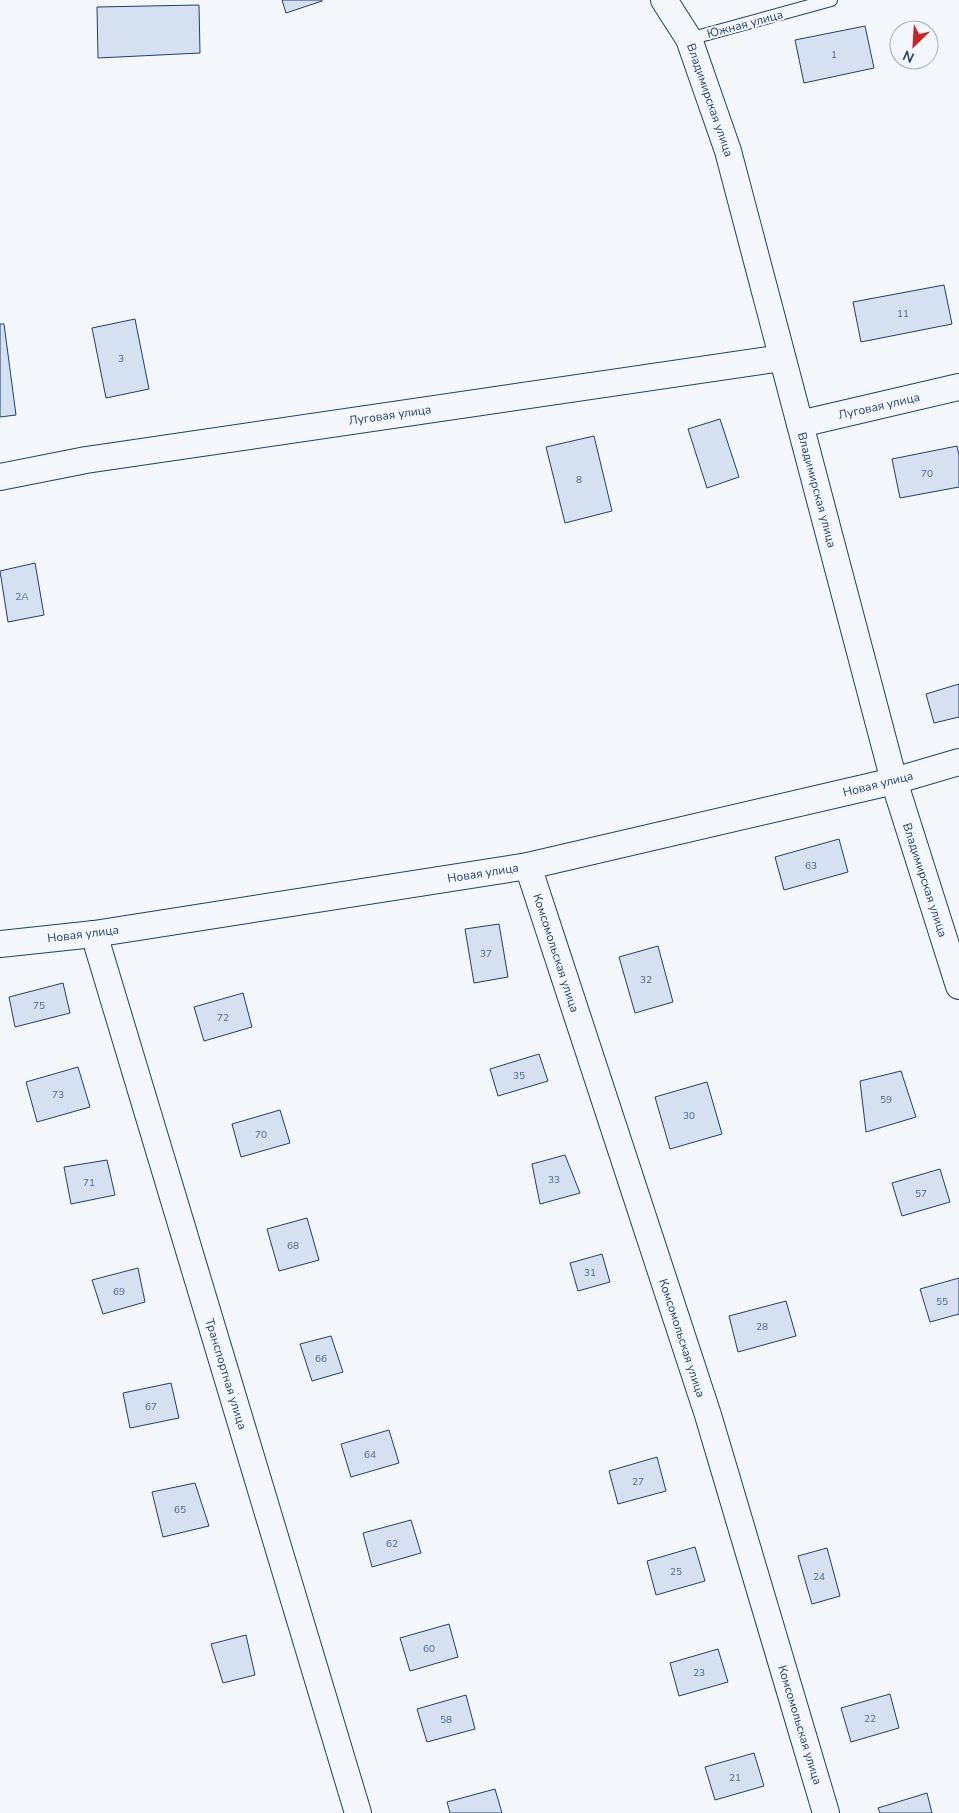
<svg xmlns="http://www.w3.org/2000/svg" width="959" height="1813" font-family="'Nunito Sans',sans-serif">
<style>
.building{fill:#d5e0f0;stroke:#1d3f73}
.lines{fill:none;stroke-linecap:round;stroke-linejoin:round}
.lane-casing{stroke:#1d3f73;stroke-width:14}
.street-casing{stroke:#1d3f73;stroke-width:28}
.lane{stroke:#f4f7fb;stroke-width:12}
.street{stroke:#f4f7fb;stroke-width:26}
.labels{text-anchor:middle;stroke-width:4;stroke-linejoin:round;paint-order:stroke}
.number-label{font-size:10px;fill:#4b6792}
.street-label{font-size:12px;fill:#1d3f73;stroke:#f4f7fb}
</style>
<rect width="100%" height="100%" fill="#f4f7fb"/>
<g class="building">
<path d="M 282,0 L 322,0 L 322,1 L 286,13 Z"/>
<path d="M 199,5 L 200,53 L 98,58 L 97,7 Z"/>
<path d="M 865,26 L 874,68 L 804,83 L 795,40 Z"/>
<path d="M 944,285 L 952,324 L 861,342 L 853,302 Z"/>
<path d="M 135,319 L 149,389 L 106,398 L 92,328 Z"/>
<path d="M 0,324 L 4,324 L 16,415 L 0,417 Z"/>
<path d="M 720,419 L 739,477 L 707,488 L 688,429 Z"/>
<path d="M 594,436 L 612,511 L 565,523 L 546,447 Z"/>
<path d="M 957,446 L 959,455 L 959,487 L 900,498 L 892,459 Z"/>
<path d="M 35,563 L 44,615 L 8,622 L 0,571 Z"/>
<path d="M 959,684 L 959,717 L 934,723 L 926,694 Z"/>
<path d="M 839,839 L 848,872 L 784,890 L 775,857 Z"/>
<path d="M 499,924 L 508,977 L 474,983 L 465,929 Z"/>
<path d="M 658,946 L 673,1002 L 635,1013 L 619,957 Z"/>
<path d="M 63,983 L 70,1013 L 15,1027 L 9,997 Z"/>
<path d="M 243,993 L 252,1027 L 204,1041 L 194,1007 Z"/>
<path d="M 539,1054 L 548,1081 L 498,1096 L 490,1069 Z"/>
<path d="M 78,1067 L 90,1107 L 37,1122 L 26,1082 Z"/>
<path d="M 901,1071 L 916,1117 L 866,1132 L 860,1081 Z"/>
<path d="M 707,1082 L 722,1134 L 670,1149 L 655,1097 Z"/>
<path d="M 280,1110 L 290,1143 L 241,1157 L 232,1124 Z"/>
<path d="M 565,1155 L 580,1193 L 540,1204 L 532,1164 Z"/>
<path d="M 107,1160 L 115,1195 L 71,1204 L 64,1167 Z"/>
<path d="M 940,1169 L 950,1202 L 902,1216 L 892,1183 Z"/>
<path d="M 307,1218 L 319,1260 L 279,1271 L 267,1229 Z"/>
<path d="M 602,1254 L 610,1282 L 578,1291 L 570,1263 Z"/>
<path d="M 138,1268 L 145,1302 L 103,1314 L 92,1280 Z"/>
<path d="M 959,1278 L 959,1314 L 930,1322 L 920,1289 Z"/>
<path d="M 786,1301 L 796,1336 L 738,1352 L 729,1316 Z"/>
<path d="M 331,1336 L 343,1372 L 312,1381 L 300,1344 Z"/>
<path d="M 171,1383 L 179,1418 L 130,1428 L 123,1393 Z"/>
<path d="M 389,1430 L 399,1463 L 351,1477 L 341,1444 Z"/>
<path d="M 657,1457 L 666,1491 L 618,1504 L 609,1471 Z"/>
<path d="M 195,1483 L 209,1526 L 163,1537 L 152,1492 Z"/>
<path d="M 411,1520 L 421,1553 L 372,1567 L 363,1533 Z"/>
<path d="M 695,1547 L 705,1581 L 656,1595 L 647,1561 Z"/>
<path d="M 827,1548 L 840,1596 L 812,1604 L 798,1556 Z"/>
<path d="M 449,1624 L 458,1657 L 410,1671 L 400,1638 Z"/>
<path d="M 246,1635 L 255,1675 L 223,1683 L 211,1644 Z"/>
<path d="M 718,1649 L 728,1682 L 679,1696 L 670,1663 Z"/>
<path d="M 890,1694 L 899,1728 L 851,1742 L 841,1708 Z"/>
<path d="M 466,1695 L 475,1729 L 427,1742 L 417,1709 Z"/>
<path d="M 754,1753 L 764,1786 L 715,1800 L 705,1767 Z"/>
<path d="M 495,1789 L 502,1813 L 450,1813 L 447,1802 Z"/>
<path d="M 927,1793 L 932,1813 L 880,1813 L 878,1808 Z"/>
</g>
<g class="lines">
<defs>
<path id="lane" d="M 689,39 L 831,0"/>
<g id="street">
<path d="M 664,0 L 689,39 L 728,151 L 894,781 L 959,986"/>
<path d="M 800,424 L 959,387"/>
<path d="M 0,477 L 86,460 L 782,358"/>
<path d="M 528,866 L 708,1415 L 826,1813"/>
<path d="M 94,934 L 358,1813"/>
<path d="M 0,944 L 94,934 L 528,866 L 894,781 L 959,762"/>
</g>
</defs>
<use href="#lane" class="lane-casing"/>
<use href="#street" class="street-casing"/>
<use href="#lane" class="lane"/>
<use href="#street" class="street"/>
</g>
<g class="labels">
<g class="number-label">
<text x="834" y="58">1</text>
<text x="903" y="317">11</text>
<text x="121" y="362">3</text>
<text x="927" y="477">70</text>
<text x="579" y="483">8</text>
<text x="22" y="600">2А</text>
<text x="811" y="869">63</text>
<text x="486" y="957">37</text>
<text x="646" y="983">32</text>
<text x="39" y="1009">75</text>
<text x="223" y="1021">72</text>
<text x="519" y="1079">35</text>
<text x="58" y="1098">73</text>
<text x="886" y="1103">59</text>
<text x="689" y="1119">30</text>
<text x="261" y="1138">70</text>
<text x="554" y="1183">33</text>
<text x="89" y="1186">71</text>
<text x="921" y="1197">57</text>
<text x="293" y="1249">68</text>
<text x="590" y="1276">31</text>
<text x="119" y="1295">69</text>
<text x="942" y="1305">55</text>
<text x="762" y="1330">28</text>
<text x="321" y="1362">66</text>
<text x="151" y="1410">67</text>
<text x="370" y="1458">64</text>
<text x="638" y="1485">27</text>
<text x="180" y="1513">65</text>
<text x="392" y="1547">62</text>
<text x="676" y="1575">25</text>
<text x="819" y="1580">24</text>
<text x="429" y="1652">60</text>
<text x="699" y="1676">23</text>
<text x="870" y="1722">22</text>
<text x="446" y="1723">58</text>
<text x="735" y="1781">21</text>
</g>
<g class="street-label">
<text transform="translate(745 24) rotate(-15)" y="4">Южная улица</text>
<text transform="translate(710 100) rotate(71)" y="4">Владимирская улица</text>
<text transform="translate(879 406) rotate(-13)" y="4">Луговая улица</text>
<text transform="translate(390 415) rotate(-8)" y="4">Луговая улица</text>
<text transform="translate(817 490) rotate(75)" y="4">Владимирская улица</text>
<text transform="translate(878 784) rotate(-14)" y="4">Новая улица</text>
<text transform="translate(483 873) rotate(-9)" y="4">Новая улица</text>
<text transform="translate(925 880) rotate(72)" y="4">Владимирская улица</text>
<text transform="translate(83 934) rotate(-7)" y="4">Новая улица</text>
<text transform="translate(556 953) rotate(72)" y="4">Комсомольская улица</text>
<text transform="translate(682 1338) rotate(72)" y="4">Комсомольская улица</text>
<text transform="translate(226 1374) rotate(73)" y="4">Транспортная улица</text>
<text transform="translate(800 1725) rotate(73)" y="4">Комсомольская улица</text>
</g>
</g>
<g transform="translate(914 45) rotate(205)"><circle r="24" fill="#f4f7fb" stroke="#9eadc5"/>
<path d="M0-4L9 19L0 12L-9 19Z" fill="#c62828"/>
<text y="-8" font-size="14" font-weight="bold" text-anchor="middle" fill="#1d3f73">N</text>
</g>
</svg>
